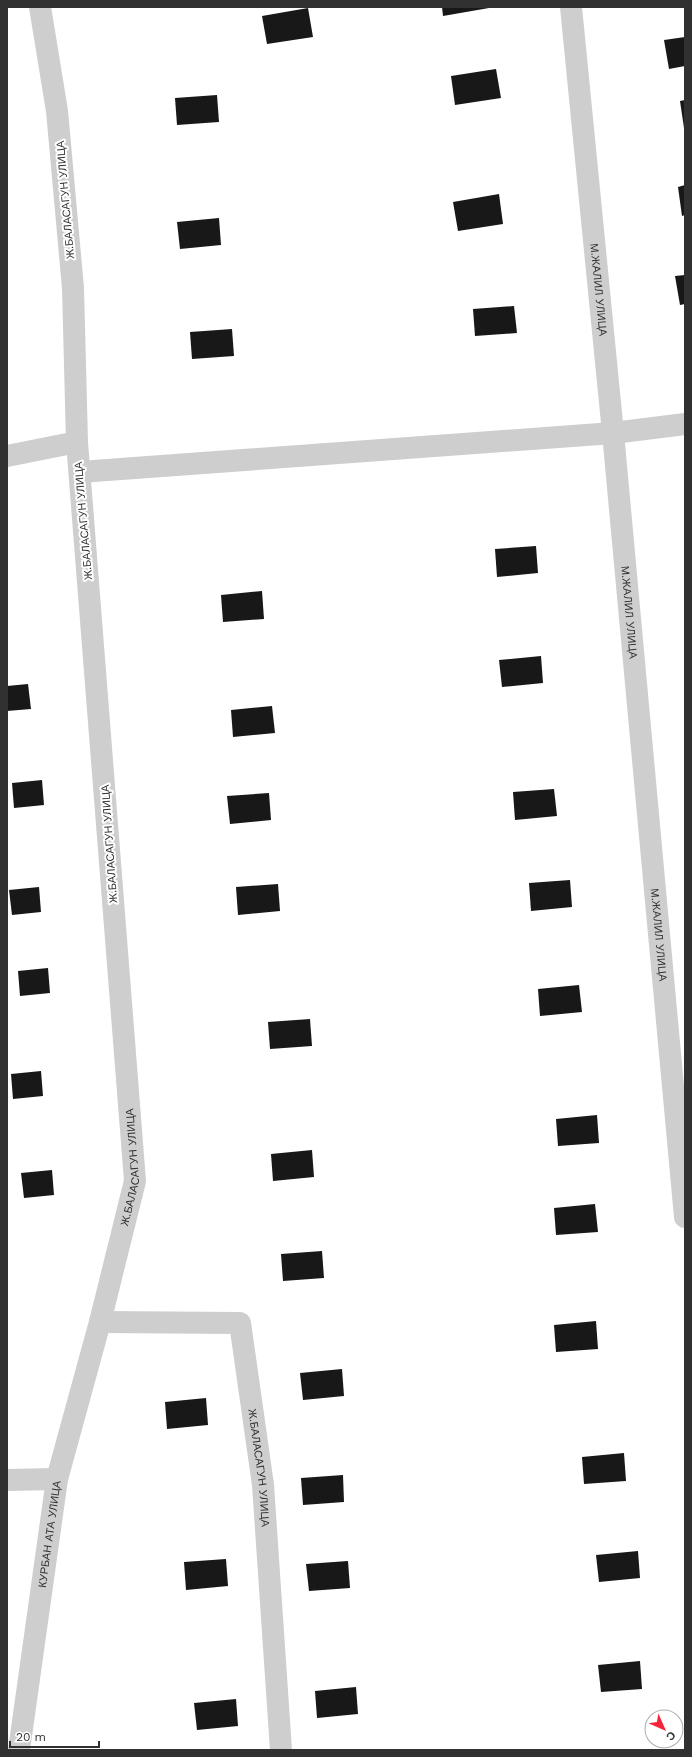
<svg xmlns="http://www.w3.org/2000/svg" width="692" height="1757" font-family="'Work Sans',sans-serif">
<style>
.building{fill:#181818}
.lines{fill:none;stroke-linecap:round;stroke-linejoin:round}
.minor{stroke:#cecece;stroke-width:22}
.labels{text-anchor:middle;stroke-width:4;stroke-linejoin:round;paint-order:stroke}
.street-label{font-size:11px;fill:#313131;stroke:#fff}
</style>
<rect width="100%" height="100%" fill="#fff"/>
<g class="building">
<path d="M 442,7 L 489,7 L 489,8 L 443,16 Z"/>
<path d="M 308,8 L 313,37 L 267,44 L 262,16 Z"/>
<path d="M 685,37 L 685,66 L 669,69 L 664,40 Z"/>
<path d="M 496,69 L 501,98 L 455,105 L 451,76 Z"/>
<path d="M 217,95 L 219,122 L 177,125 L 175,98 Z"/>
<path d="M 685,100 L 685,128 L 684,128 L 680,101 Z"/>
<path d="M 685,185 L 685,215 L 682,216 L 678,187 Z"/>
<path d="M 499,194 L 503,224 L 458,231 L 453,202 Z"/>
<path d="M 219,218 L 221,245 L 180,249 L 177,222 Z"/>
<path d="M 685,275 L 685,304 L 680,305 L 675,276 Z"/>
<path d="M 514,306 L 517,333 L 475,336 L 473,309 Z"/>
<path d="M 232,329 L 234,356 L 192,359 L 190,332 Z"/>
<path d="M 536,546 L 538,573 L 497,577 L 495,549 Z"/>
<path d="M 262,591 L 264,619 L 223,622 L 221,595 Z"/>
<path d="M 541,656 L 543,683 L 502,687 L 499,660 Z"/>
<path d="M 28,684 L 31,709 L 7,711 L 7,686 Z"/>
<path d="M 272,706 L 275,733 L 233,737 L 231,710 Z"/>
<path d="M 42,780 L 44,805 L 14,808 L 12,783 Z"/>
<path d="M 554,789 L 557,816 L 515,820 L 513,792 Z"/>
<path d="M 269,793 L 271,820 L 230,824 L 227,796 Z"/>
<path d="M 570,880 L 572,907 L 531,911 L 529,883 Z"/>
<path d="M 278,884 L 280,911 L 238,915 L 236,887 Z"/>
<path d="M 39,887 L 41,912 L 12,915 L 9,890 Z"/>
<path d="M 48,968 L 50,993 L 20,996 L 18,971 Z"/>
<path d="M 579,985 L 582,1012 L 540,1016 L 538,989 Z"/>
<path d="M 310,1019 L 312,1046 L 270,1049 L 268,1022 Z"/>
<path d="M 41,1071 L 43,1096 L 13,1099 L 11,1074 Z"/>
<path d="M 597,1115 L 599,1143 L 558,1146 L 556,1119 Z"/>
<path d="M 312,1150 L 314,1177 L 273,1181 L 271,1154 Z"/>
<path d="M 52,1170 L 54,1195 L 24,1198 L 21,1173 Z"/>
<path d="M 595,1204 L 598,1232 L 556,1235 L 554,1208 Z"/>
<path d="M 322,1251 L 324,1278 L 283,1281 L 281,1254 Z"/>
<path d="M 596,1321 L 598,1349 L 556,1352 L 554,1325 Z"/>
<path d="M 342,1369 L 344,1396 L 303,1400 L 300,1373 Z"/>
<path d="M 206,1398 L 208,1425 L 167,1429 L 165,1402 Z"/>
<path d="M 624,1453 L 626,1481 L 584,1484 L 582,1457 Z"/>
<path d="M 343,1475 L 344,1502 L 303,1505 L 301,1478 Z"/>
<path d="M 638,1551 L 640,1578 L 599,1582 L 596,1555 Z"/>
<path d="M 226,1559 L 228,1586 L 186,1590 L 184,1562 Z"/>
<path d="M 348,1561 L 350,1588 L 309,1591 L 306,1564 Z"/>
<path d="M 640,1661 L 642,1689 L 601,1692 L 598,1665 Z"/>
<path d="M 356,1687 L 358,1714 L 317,1718 L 315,1691 Z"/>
<path d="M 236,1699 L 238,1726 L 197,1730 L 194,1703 Z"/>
</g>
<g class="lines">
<g class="minor">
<path id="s1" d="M 571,7 L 613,433 L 685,1217"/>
<path d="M 7,456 L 77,442"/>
<path d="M 80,472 L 613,433 L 685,424"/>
<path id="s2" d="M 100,1322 L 240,1323 L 263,1485 L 281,1750"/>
<path d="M 7,1480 L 57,1479"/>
<path id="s3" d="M 19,1750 L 57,1479 L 100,1322 L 135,1181 L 77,442 L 73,288 L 57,111 L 40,7"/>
</g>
</g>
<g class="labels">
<g class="street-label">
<text transform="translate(65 200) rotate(-95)" y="4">Ж.БАЛАСАГУН УЛИЦА</text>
<text dy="4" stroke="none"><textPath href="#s1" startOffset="284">М.ЖАЛИЛ УЛИЦА</textPath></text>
<text transform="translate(83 521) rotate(-95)" y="4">Ж.БАЛАСАГУН УЛИЦА</text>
<text dy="4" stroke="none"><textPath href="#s1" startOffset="608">М.ЖАЛИЛ УЛИЦА</textPath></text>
<text transform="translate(109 844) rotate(-94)" y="4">Ж.БАЛАСАГУН УЛИЦА</text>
<text dy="4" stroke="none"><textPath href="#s1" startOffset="932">М.ЖАЛИЛ УЛИЦА</textPath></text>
<text dy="4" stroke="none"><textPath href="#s3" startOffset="595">Ж.БАЛАСАГУН УЛИЦА</textPath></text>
<text dy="4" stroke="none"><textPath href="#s2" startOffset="286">Ж.БАЛАСАГУН УЛИЦА</textPath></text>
<text dy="4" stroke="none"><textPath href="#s3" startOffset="218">КУРБАН АТА УЛИЦА</textPath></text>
</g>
</g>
<rect width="692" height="1757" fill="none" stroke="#313131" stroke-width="16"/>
<g transform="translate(664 1729) rotate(135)"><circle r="19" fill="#ffffff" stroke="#adadad"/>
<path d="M0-3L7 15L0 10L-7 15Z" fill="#f72339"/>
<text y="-6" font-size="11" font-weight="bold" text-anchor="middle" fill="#313131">С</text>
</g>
<path d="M10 1741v6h89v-6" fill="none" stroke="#313131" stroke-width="2"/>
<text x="16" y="1741" font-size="12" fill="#313131" stroke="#ffffff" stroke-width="3" paint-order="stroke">20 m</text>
</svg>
